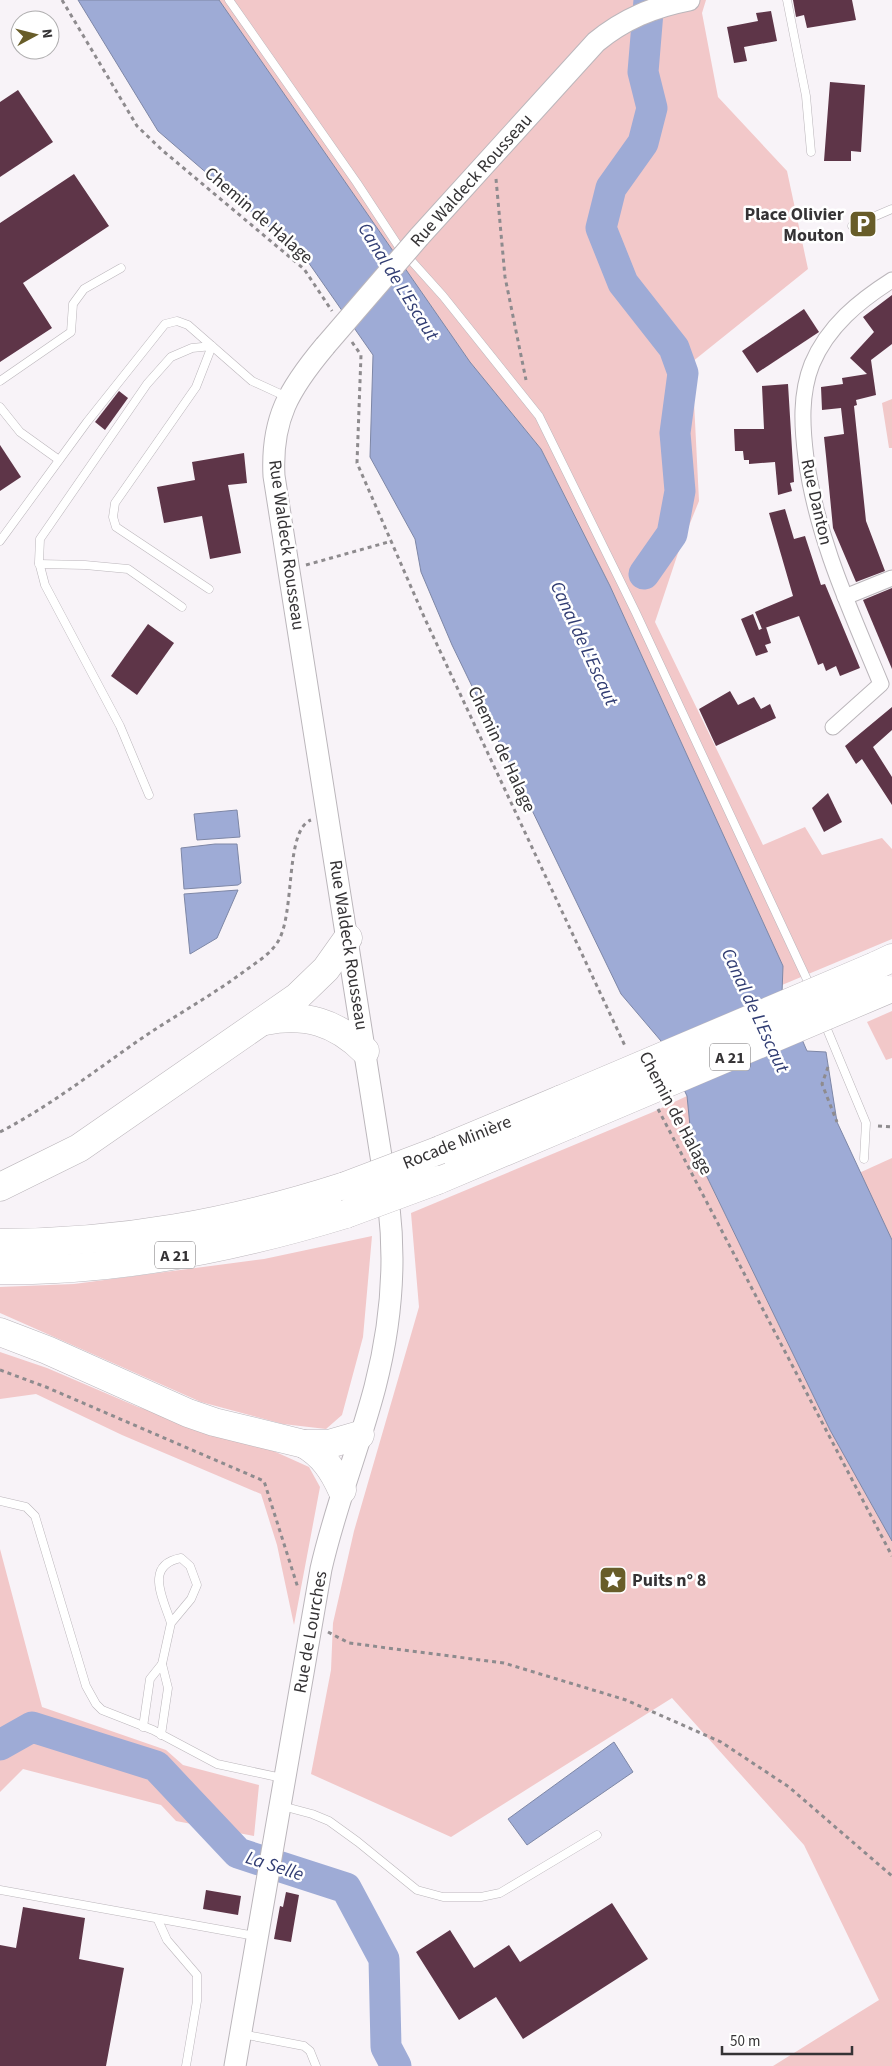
<svg xmlns="http://www.w3.org/2000/svg" width="892" height="2066" font-family="'Source Sans 3',sans-serif">
<style>
.green{fill:#f2c8c9}
.water{fill:#9eabd6;stroke:#7e87a6}
.lines{fill:none;stroke-linecap:round;stroke-linejoin:round}
.river{stroke:#9eabd6;stroke-width:31}
.building{fill:#5e3548}
.lane-casing{stroke:#bbb6bb;stroke-width:9}
.street-casing{stroke:#bbb6bb;stroke-width:17}
.secondary-casing{stroke:#bbb6bb;stroke-width:23}
.highway-casing{stroke:#bbb6bb;stroke-width:29}
.path{stroke:#8e8b8e;stroke-width:3;stroke-dasharray:4 4;stroke-linecap:butt}
.lane{stroke:#fff;stroke-width:8}
.street{stroke:#fff;stroke-width:15}
.secondary{stroke:#fff;stroke-width:21}
.highway{stroke:#fff;stroke-width:28}
.secondary-bridge-casing{stroke:#bbb6bb;stroke-width:23;stroke-linecap:butt}
.highway-bridge-casing{stroke:#bbb6bb;stroke-width:29;stroke-linecap:butt}
.secondary-bridge{stroke:#fff;stroke-width:21}
.highway-bridge{stroke:#fff;stroke-width:28}
.labels{text-anchor:middle;stroke-width:5;stroke-linejoin:round;paint-order:stroke}
.shield{fill:#fff;stroke:#727072;stroke-width:1}
.shield-label{font-size:16px;font-weight:bold;fill:#353335}
.street-label{font-size:18px;fill:#353335;stroke:#fff}
.poi-label{font-size:18px;font-weight:bold;fill:#353335;stroke:#fff;text-anchor:end}
.water-label{font-size:19px;font-style:italic;fill:#313d73;stroke:#fff}
</style>
<rect width="100%" height="100%" fill="#f8f3f8"/>
<g class="green">
<path d="M 219,0 L 706,0 L 702,13 L 718,97 L 787,171 L 808,269 L 692,362 L 699,501 L 678,553 L 655,622 L 763,845 L 805,827 L 822,855 L 882,838 L 892,849 L 892,939 L 782,985 L 783,966 L 610,586 L 541,449 L 470,362 Z"/>
<path d="M 892,399 L 892,448 L 889,448 L 882,403 Z"/>
<path d="M 892,1011 L 892,1058 L 886,1060 L 867,1022 Z"/>
<path d="M 687,1096 L 692,1146 L 830,1430 L 892,1541 L 892,2066 L 773,2066 L 879,2000 L 804,1845 L 672,1698 L 451,1837 L 311,1774 L 331,1670 L 333,1623 L 354,1531 L 419,1307 L 411,1213 L 653,1112 Z"/>
<path d="M 892,1158 L 892,1240 L 859,1173 Z"/>
<path d="M 372,1236 L 363,1337 L 342,1415 L 326,1429 L 283,1424 L 201,1402 L 0,1313 L 0,1287 L 74,1284 L 264,1259 Z"/>
<path d="M 0,1352 L 47,1368 L 138,1407 L 258,1444 L 309,1467 L 320,1487 L 294,1625 L 277,1545 L 261,1494 L 122,1435 L 36,1394 L 0,1399 Z"/>
<path d="M 0,1549 L 42,1707 L 166,1750 L 183,1765 L 259,1785 L 254,1836 L 176,1821 L 161,1805 L 23,1769 L 0,1792 Z"/>
</g>
<g class="water">
<path d="M 78,0 L 219,0 L 470,362 L 541,449 L 610,586 L 783,966 L 782,993 L 807,1051 L 826,1052 L 837,1122 L 892,1240 L 892,1541 L 830,1430 L 692,1146 L 687,1096 L 661,1041 L 621,994 L 452,645 L 421,572 L 415,539 L 370,457 L 373,355 L 306,259 L 158,131 Z"/>
<path d="M 237,810 L 240,837 L 197,840 L 194,814 Z"/>
<path d="M 215,844 L 237,844 L 241,883 L 238,885 L 184,889 L 181,848 Z"/>
<path d="M 238,890 L 217,938 L 190,954 L 184,894 Z"/>
<path d="M 614,1742 L 633,1772 L 527,1845 L 508,1819 Z"/>
</g>
<g class="lines">
<g class="river">
<path d="M 644,574 L 672,534 L 680,491 L 675,433 L 683,373 L 674,348 L 623,283 L 601,228 L 611,188 L 643,143 L 652,108 L 643,72 L 649,0"/>
<path d="M 0,1745 L 32,1727 L 156,1766 L 238,1853 L 346,1888 L 384,1959 L 386,2047 L 396,2066"/>
</g>
</g>
<g class="building">
<path d="M 793,0 L 852,0 L 856,20 L 807,28 L 804,15 L 796,17 Z"/>
<path d="M 771,11 L 777,41 L 744,47 L 747,61 L 734,63 L 727,27 L 758,21 L 756,13 Z"/>
<path d="M 830,82 L 865,85 L 861,152 L 851,151 L 851,161 L 824,161 Z"/>
<path d="M 18,90 L 53,142 L 0,177 L 0,102 Z"/>
<path d="M 74,174 L 109,226 L 23,283 L 52,328 L 0,362 L 0,223 Z"/>
<path d="M 892,295 L 892,344 L 871,360 L 876,395 L 856,400 L 857,405 L 854,406 L 866,521 L 885,571 L 856,582 L 833,528 L 826,456 L 824,437 L 844,434 L 841,408 L 822,410 L 821,387 L 843,384 L 842,378 L 867,374 L 850,358 L 874,332 L 863,317 Z"/>
<path d="M 804,309 L 819,332 L 757,373 L 742,351 Z"/>
<path d="M 788,384 L 794,482 L 790,483 L 792,491 L 778,495 L 775,462 L 749,464 L 749,460 L 744,460 L 743,451 L 735,451 L 734,429 L 764,429 L 762,386 Z"/>
<path d="M 119,391 L 128,398 L 105,430 L 95,422 Z"/>
<path d="M 0,445 L 21,477 L 0,491 Z"/>
<path d="M 244,453 L 247,483 L 228,485 L 241,553 L 210,559 L 202,516 L 164,523 L 157,487 L 195,480 L 192,462 Z"/>
<path d="M 785,509 L 794,539 L 805,536 L 821,585 L 825,584 L 860,668 L 840,676 L 836,666 L 826,671 L 823,663 L 818,665 L 799,616 L 762,629 L 755,612 L 793,596 L 769,513 Z"/>
<path d="M 892,588 L 892,669 L 863,600 Z"/>
<path d="M 753,614 L 759,630 L 766,627 L 771,643 L 765,645 L 768,652 L 756,656 L 741,619 Z"/>
<path d="M 148,624 L 174,643 L 137,695 L 111,676 Z"/>
<path d="M 730,691 L 738,705 L 754,697 L 761,709 L 770,704 L 776,718 L 716,746 L 699,709 Z"/>
<path d="M 892,707 L 892,730 L 873,747 L 892,777 L 892,805 L 862,759 L 856,764 L 845,746 Z"/>
<path d="M 828,793 L 842,822 L 824,832 L 812,808 Z"/>
<path d="M 206,1890 L 241,1896 L 238,1915 L 203,1909 Z"/>
<path d="M 286,1892 L 299,1895 L 291,1942 L 274,1939 L 280,1906 L 283,1907 Z"/>
<path d="M 612,1903 L 648,1959 L 523,2039 L 496,1997 L 459,2020 L 416,1952 L 450,1930 L 474,1968 L 509,1945 L 520,1962 Z"/>
<path d="M 23,1907 L 85,1918 L 79,1959 L 124,1968 L 106,2066 L 0,2066 L 0,1945 L 16,1948 Z"/>
</g>
<g class="lines">
<defs>
<g id="lane">
<path d="M 229,0 L 357,183 L 399,247 L 443,296 L 539,416 L 636,613 L 811,988"/>
<path d="M 787,0 L 806,96 L 811,152"/>
<path d="M 852,226 L 892,209"/>
<path d="M 0,381 L 71,332 L 73,304 L 84,289 L 121,268"/>
<path d="M 0,407 L 20,432 L 59,460"/>
<path d="M 0,541 L 87,422 L 165,324 L 177,321 L 188,325 L 252,381 L 287,397"/>
<path d="M 39,564 L 85,565 L 128,569 L 182,607"/>
<path d="M 149,795 L 120,726 L 45,585 L 39,562 L 40,539 L 147,384 L 171,357 L 192,348 L 212,346 L 196,387 L 115,503 L 113,517 L 116,527 L 209,589"/>
<path d="M 824,1022 L 866,1123 L 864,1159"/>
<path d="M 0,1501 L 26,1507 L 35,1516 L 86,1686 L 96,1704 L 102,1710 L 153,1730 L 217,1764 L 282,1778"/>
<path d="M 162,1664 L 171,1623 L 191,1599 L 197,1585 L 190,1566 L 181,1558 C 144,1565 163,1598 171,1623"/>
<path d="M 143,1727 L 150,1679 L 162,1664 L 168,1688 L 161,1735"/>
<path d="M 282,1806 L 312,1814 L 329,1821 L 358,1842 L 417,1890 L 443,1897 L 481,1897 L 500,1893 L 597,1835"/>
<path d="M 0,1890 L 255,1936"/>
<path d="M 158,1920 L 167,1940 L 197,1975 L 197,2001 L 186,2066"/>
<path d="M 242,2034 L 304,2046 L 310,2051 L 316,2066"/>
</g>
<g id="street">
<path d="M 845,597 L 892,578"/>
<path d="M 833,727 L 881,684 C 850,609 817,539 806,458 C 802,427 800,394 812,364 C 828,326 859,301 892,280"/>
</g>
<g id="secondary">
<path d="M 419,237 L 596,42 C 624,19 653,7 689,0"/>
<path d="M 235,2066 L 321,1569 C 335,1507 359,1448 375,1387 C 390,1329 396,1267 389,1207 L 274,476 C 271,419 289,389 325,346"/>
</g>
<g id="highway">
<path d="M 875,966 L 892,958"/>
<path d="M 265,1021 C 305,1013 336,1022 365,1051"/>
<path d="M 440,1150 L 562,1099"/>
<path d="M 438,1180 L 573,1123"/>
<path d="M 0,1187 L 79,1148 L 297,997 L 326,969 L 348,938"/>
<path d="M 0,1243 C 121,1243 230,1223 345,1186"/>
<path d="M 0,1270 C 117,1272 235,1248 346,1214"/>
<path d="M 0,1332 L 47,1350 L 188,1413 L 214,1422 L 304,1444 L 329,1444 L 360,1435"/>
<path d="M 304,1444 C 323,1455 333,1470 342,1490"/>
</g>
</defs>
<use href="#lane" class="lane-casing"/>
<use href="#street" class="street-casing"/>
<use href="#secondary" class="secondary-casing"/>
<use href="#highway" class="highway-casing"/>
<g class="path">
<path d="M 62,0 L 137,126 L 162,150 L 304,269 L 332,311"/>
<path d="M 496,179 L 505,277 L 526,380"/>
<path d="M 352,342 L 361,355 L 357,463 L 425,619 L 626,1048"/>
<path d="M 306,565 L 392,541"/>
<path d="M 828,1067 L 822,1084 L 837,1122"/>
<path d="M 658,1109 L 892,1556"/>
<path d="M 878,1126 L 892,1127"/>
<path d="M 0,1132 C 52,1105 97,1069 145,1036 C 178,1014 214,994 246,970 C 257,962 269,955 277,943 C 296,916 284,830 311,820"/>
<path d="M 0,1370 L 46,1387 L 264,1481 L 298,1588"/>
<path d="M 328,1632 L 349,1643 L 504,1663 L 626,1700 L 721,1742 L 789,1787 L 892,1876"/>
</g>
<use href="#lane" class="lane"/>
<use href="#street" class="street"/>
<use href="#secondary" class="secondary"/>
<use href="#highway" class="highway"/>
<defs>
<path id="secondary-bridge" d="M 325,346 L 419,237"/>
<g id="highway-bridge">
<path d="M 562,1099 L 875,966"/>
<path d="M 573,1123 L 887,990"/>
<path d="M 345,1186 L 440,1150"/>
<path d="M 346,1214 L 438,1180"/>
</g>
</defs>
<use href="#secondary-bridge" class="secondary-bridge-casing"/>
<use href="#highway-bridge" class="highway-bridge-casing"/>
<use href="#secondary-bridge" class="secondary-bridge"/>
<use href="#highway-bridge" class="highway-bridge"/>
</g>
<defs>
<symbol id="parking-square" viewBox="-11 -11 22 22"><rect x="-9" y="-9" width="18" height="18" rx="4" fill="#685d29" stroke="#fff"/><path d="M-3.5-5.5H1a3.5 3.5 0 0 1 0 7H-1V5.5H-3.5ZM-1-3.4V-.6H.8a1.4 1.4 0 0 0 0-2.8Z" fill="#fff"/></symbol>
<symbol id="sight-square" viewBox="-11 -11 22 22"><rect x="-9" y="-9" width="18" height="18" rx="4" fill="#685d29" stroke="#fff"/><path d="M0-6L1.8-2.2L6-1.7L2.9 1.2L3.7 5.4L0 3.3L-3.7 5.4L-2.9 1.2L-6-1.7L-1.8-2.2Z" fill="#fff"/></symbol>
</defs>
<g fill-rule="evenodd">
<use href="#parking-square" x="847" y="208" width="32" height="32"/>
<use href="#sight-square" x="597" y="1564" width="32" height="32"/>
</g>
<g class="labels">
<g class="shield">
<rect x="710" y="1043.5" width="40" height="27" rx="4"/>
<rect x="155" y="1241.5" width="40" height="27" rx="4"/>
</g>
<g class="shield-label">
<text x="730" y="1063">A 21</text>
<text x="175" y="1261">A 21</text>
</g>
<g class="street-label">
<text transform="translate(471 180) rotate(-48)" y="6">Rue Waldeck Rousseau</text>
<text transform="translate(259 215) rotate(41)" y="6">Chemin de Halage</text>
<text transform="translate(817 502) rotate(77)" y="6">Rue Danton</text>
<text transform="translate(287 545) rotate(82)" y="6">Rue Waldeck Rousseau</text>
<text transform="translate(502 749) rotate(65)" y="6">Chemin de Halage</text>
<text transform="translate(349 945) rotate(81)" y="6">Rue Waldeck Rousseau</text>
<text transform="translate(676 1113) rotate(62)" y="6">Chemin de Halage</text>
<text transform="translate(457 1142) rotate(-22)" y="6">Rocade Minière</text>
<text transform="translate(310 1632) rotate(-80)" y="6">Rue de Lourches</text>
</g>
<g class="poi-label">
<text x="844" y="220">Place Olivier<tspan x="844" dy="21">Mouton</tspan></text>
<text x="632" y="1586" text-anchor="start">Puits n° 8</text>
</g>
<g class="water-label">
<text transform="translate(399 281) rotate(58)" y="7">Canal de L'Escaut</text>
<text transform="translate(585 643) rotate(65)" y="7">Canal de L'Escaut</text>
<text transform="translate(756 1010) rotate(65)" y="7">Canal de L'Escaut</text>
<text transform="translate(275 1865) rotate(18)" y="7">La Selle</text>
</g>
</g>
<g transform="translate(35 35) rotate(83)"><circle r="24" fill="#ffffff" stroke="#aeadae"/>
<path d="M0-4L9 19L0 12L-9 19Z" fill="#685d29"/>
<text y="-8" font-size="14" font-weight="bold" text-anchor="middle" fill="#353335">N</text>
</g>
<path d="M722 2046v8h130v-8" fill="none" stroke="#353335" stroke-width="2.5"/>
<text x="730" y="2046" font-size="15" fill="#353335" stroke="#ffffff" stroke-width="4" paint-order="stroke">50 m</text>
</svg>
